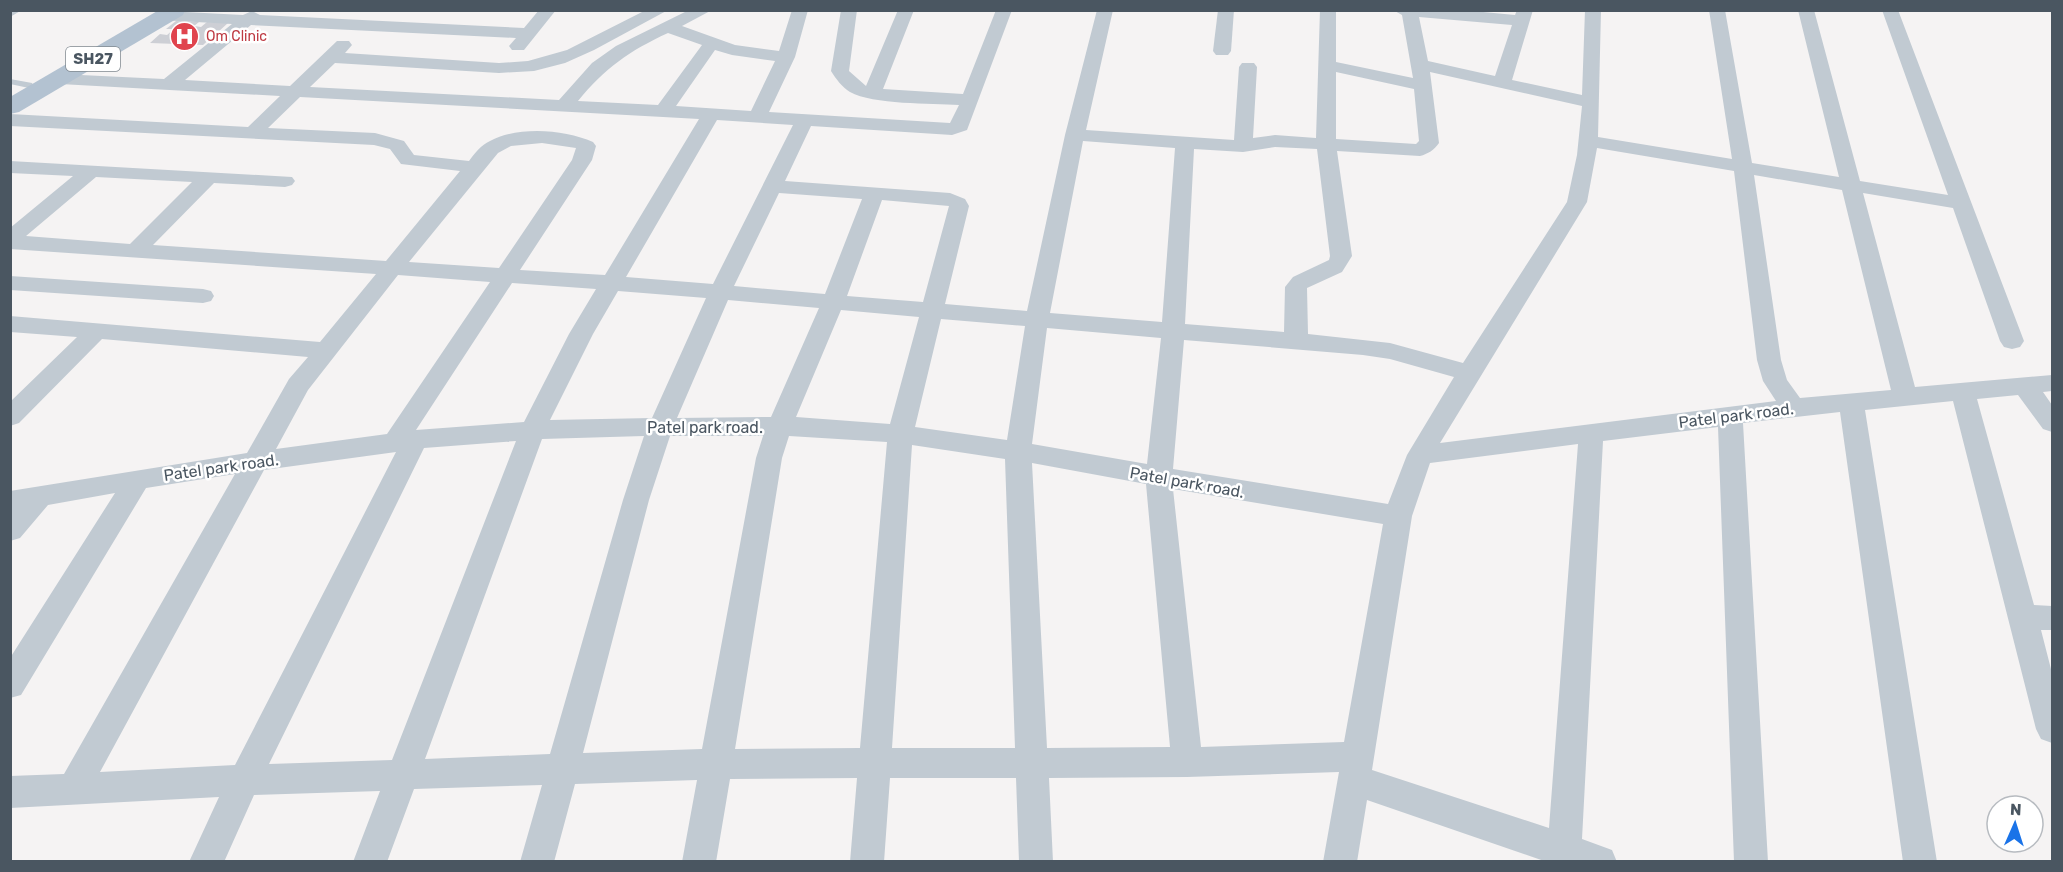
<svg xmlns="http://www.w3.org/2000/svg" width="2063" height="872" font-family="Rubik,sans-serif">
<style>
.building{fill:#cdcfd5}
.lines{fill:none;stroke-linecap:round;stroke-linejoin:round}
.lane{fill:#c1cad2;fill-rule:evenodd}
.street{fill:#c1cad2;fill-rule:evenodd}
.primary{fill:#b3c2d1;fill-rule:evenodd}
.labels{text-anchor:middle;stroke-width:5;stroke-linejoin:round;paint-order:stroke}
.far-health-label{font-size:14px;fill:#be3a42;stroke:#fff;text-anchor:start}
.shield{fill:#fff;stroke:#808990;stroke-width:1.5}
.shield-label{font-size:15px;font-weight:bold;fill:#4a5661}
.street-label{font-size:16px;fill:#4a5661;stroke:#fff}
</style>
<rect width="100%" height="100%" fill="#f5f3f3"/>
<path class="building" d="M 176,21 L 199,22 L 194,26 L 201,27 L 207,22 L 228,23 L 218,32 L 212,31 L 208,35 L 214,35 L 203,45 L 150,43 L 160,34 L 167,35 L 174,29 L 166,29 Z"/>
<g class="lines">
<g class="lane">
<path d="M 12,10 L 22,10 L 10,17 Z"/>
<path d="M 10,79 L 32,83 L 33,85 L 29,88 L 10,84 Z"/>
</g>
<g class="street">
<path d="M 539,10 L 556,10 L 524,50 L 512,50 L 509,46 L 516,38 L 251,25 L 185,80 L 290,86 L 337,41 L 349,41 L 352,45 L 345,53 L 499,63 L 528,61 L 567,50 L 646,10 L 668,10 L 594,50 L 565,63 L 534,71 L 499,73 L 335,63 L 310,87 L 559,100 L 592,63 L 616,46 L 689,10 L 712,10 L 682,26 L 735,45 L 779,51 L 792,10 L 808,10 L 795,57 L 769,112 L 950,123 L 959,105 C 931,103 873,105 850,92 C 842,87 836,79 831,71 L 841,10 L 857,10 L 849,71 L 866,86 L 898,10 L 914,10 L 883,89 L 963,94 L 996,10 L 1012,10 L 967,130 L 952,135 L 811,126 L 785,181 L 950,193 L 965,199 L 969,206 L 945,304 L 1027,311 L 1065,135 L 1097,10 L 1113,10 L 1086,130 L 1234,140 L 1239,67 L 1242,63 L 1254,63 L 1257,67 L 1253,138 L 1275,135 L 1316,138 L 1320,10 L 1336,10 L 1336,62 L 1413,78 L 1402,15 L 1393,10 L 1462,10 L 1515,15 L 1517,10 L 1533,10 L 1512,80 L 1582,95 L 1585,10 L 1601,10 L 1598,137 L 1732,159 L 1709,10 L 1725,10 L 1752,163 L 1839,177 L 1798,10 L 1814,10 L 1860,181 L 1948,195 L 1882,10 L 1898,10 L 2024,341 L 2020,347 L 2012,349 L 2004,347 L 2000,341 L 1953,208 L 1863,193 L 1915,387 L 2052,375 L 2052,391 L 2043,392 L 2052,405 L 2052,432 L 2043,429 L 2018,395 L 1977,399 L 2034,605 L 2052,606 L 2052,630 L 2041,630 L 2052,673 L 2052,743 L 2041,739 L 2036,729 L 1953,401 L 1865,410 L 1937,862 L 1903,862 L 1840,412 L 1743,423 L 1768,862 L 1734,862 L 1718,427 L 1603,441 L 1582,839 L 1612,850 L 1617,862 L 1547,862 L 1367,800 L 1357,862 L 1323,862 L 1339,772 L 1187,777 L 1049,778 L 1053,862 L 1019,862 L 1016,778 L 890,778 L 884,862 L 850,862 L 857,778 L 730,779 L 716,862 L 682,862 L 697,780 L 575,784 L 554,862 L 520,862 L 542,785 L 414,789 L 387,862 L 353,862 L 380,791 L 254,795 L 224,862 L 189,862 L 219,797 L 10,808 L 10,776 L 64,774 L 235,474 L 146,488 L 21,695 L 10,698 L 10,658 L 115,493 L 48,505 L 20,538 L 10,541 L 10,491 L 247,453 L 289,379 L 308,357 L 102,339 L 19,423 L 10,426 L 10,402 L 77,337 L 10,332 L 10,316 L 320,342 L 376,274 L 10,249 L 10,228 L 73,176 L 10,173 L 10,161 L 292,177 L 295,181 L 292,185 L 285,187 L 214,183 L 153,245 L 386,261 L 460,171 L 401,164 L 390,149 L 374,145 L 10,126 L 10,114 L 248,127 L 280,96 L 60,84 L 54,83 L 51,79 L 54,75 L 60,74 L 164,79 L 232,24 L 160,20 L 158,16 L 166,11 L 243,15 L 252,11 L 260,15 L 524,28 ZM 1419,17 L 1512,25 L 1495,76 L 1428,61 ZM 668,33 L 702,45 L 658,105 L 578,101 C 605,68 629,51 668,33 ZM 715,50 L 732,55 L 775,61 L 751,111 L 676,106 ZM 1336,72 L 1414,89 L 1419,141 L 1416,144 L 1336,139 ZM 1430,72 L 1582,106 L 1577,155 L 1567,202 L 1463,363 L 1390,343 L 1308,334 L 1307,288 L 1342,272 L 1352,256 L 1337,151 L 1420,156 C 1428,154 1434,150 1439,143 ZM 300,97 L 663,117 L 699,119 L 605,275 L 520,270 L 592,160 L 596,146 L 593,142 C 564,129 518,126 490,141 C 481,145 475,153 469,161 L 414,155 L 404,141 L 375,133 L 268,128 ZM 717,120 L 793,125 L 713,284 L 626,277 ZM 1083,141 L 1175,148 L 1162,322 L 1050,313 ZM 542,143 L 576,148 L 572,160 L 499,268 L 409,262 L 498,153 L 511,146 ZM 1275,147 L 1317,149 L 1330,256 L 1329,260 L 1293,277 L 1285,287 L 1284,332 L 1185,324 L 1194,149 L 1243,152 ZM 1597,148 L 1734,171 L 1757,360 L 1763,381 L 1776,401 L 1440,443 L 1587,202 ZM 1754,175 L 1842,190 L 1891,390 L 1800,398 L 1787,380 L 1781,360 ZM 96,177 L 192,182 L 130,244 L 26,236 ZM 779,193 L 862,199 L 825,294 L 734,286 ZM 882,200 L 949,206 L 923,302 L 847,296 ZM 398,275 L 490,282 L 387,434 L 276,449 L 308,390 ZM 512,283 L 596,289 L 569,334 L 524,422 L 416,430 ZM 618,291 L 706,298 L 652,418 L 550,420 L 593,334 ZM 728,300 L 819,308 L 771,417 L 677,418 ZM 841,310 L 919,317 L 890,424 L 796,417 ZM 941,319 L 1025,326 L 1007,440 L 915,427 ZM 1047,328 L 1161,338 L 1147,464 L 1032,444 ZM 1184,340 L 1363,355 L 1390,359 L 1454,377 L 1407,455 L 1388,504 L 1173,469 ZM 644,436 L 623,500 L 550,754 L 425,759 L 542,439 ZM 670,436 L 763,436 L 756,458 L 702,749 L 583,753 L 649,500 ZM 789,436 L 887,442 L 860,748 L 735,749 L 782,458 ZM 516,441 L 392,760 L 269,764 L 424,448 ZM 1578,444 L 1549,828 L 1372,770 L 1412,516 L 1430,463 ZM 912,445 L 1005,459 L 1015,748 L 892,748 ZM 396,452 L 235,765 L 100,772 L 264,470 ZM 1032,463 L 1146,484 L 1170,747 L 1047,748 ZM 1173,489 L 1383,524 L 1344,742 L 1201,747 Z"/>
<path d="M 1218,10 L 1234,10 L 1231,51 L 1228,55 L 1216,55 L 1213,51 Z"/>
<path d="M 10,276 L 203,289 L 211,291 L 214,296 L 211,301 L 203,303 L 10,290 Z"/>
</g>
<path class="primary" d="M 159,10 L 185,10 L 183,15 L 19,112 L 10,114 L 10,97 Z"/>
</g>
<defs>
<symbol id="hospital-disc" viewBox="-11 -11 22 22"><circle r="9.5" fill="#e0444e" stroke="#fff"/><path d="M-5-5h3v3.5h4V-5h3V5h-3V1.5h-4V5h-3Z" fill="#fff"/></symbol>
</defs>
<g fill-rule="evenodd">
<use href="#hospital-disc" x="168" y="20" width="33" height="33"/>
</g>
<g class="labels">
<g class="far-health-label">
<text x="206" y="41">Om Clinic</text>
</g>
<rect class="shield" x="66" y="47" width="54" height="24" rx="4.5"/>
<g class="shield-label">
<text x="93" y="64">SH27</text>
</g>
<g class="street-label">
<text transform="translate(1736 415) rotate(-7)" y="6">Patel park road.</text>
<text x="705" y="433">Patel park road.</text>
<text transform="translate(221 467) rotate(-8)" y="6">Patel park road.</text>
<text transform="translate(1187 482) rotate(10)" y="6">Patel park road.</text>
</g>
</g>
<rect width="2063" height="872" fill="none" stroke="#4a5661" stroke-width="24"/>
<g transform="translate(2015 824) rotate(3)"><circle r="28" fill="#ffffff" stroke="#b7bbc0" stroke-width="1.5"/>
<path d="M0-4.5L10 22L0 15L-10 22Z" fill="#1a73e8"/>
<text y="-9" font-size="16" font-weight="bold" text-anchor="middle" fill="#4a5661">N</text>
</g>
</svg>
